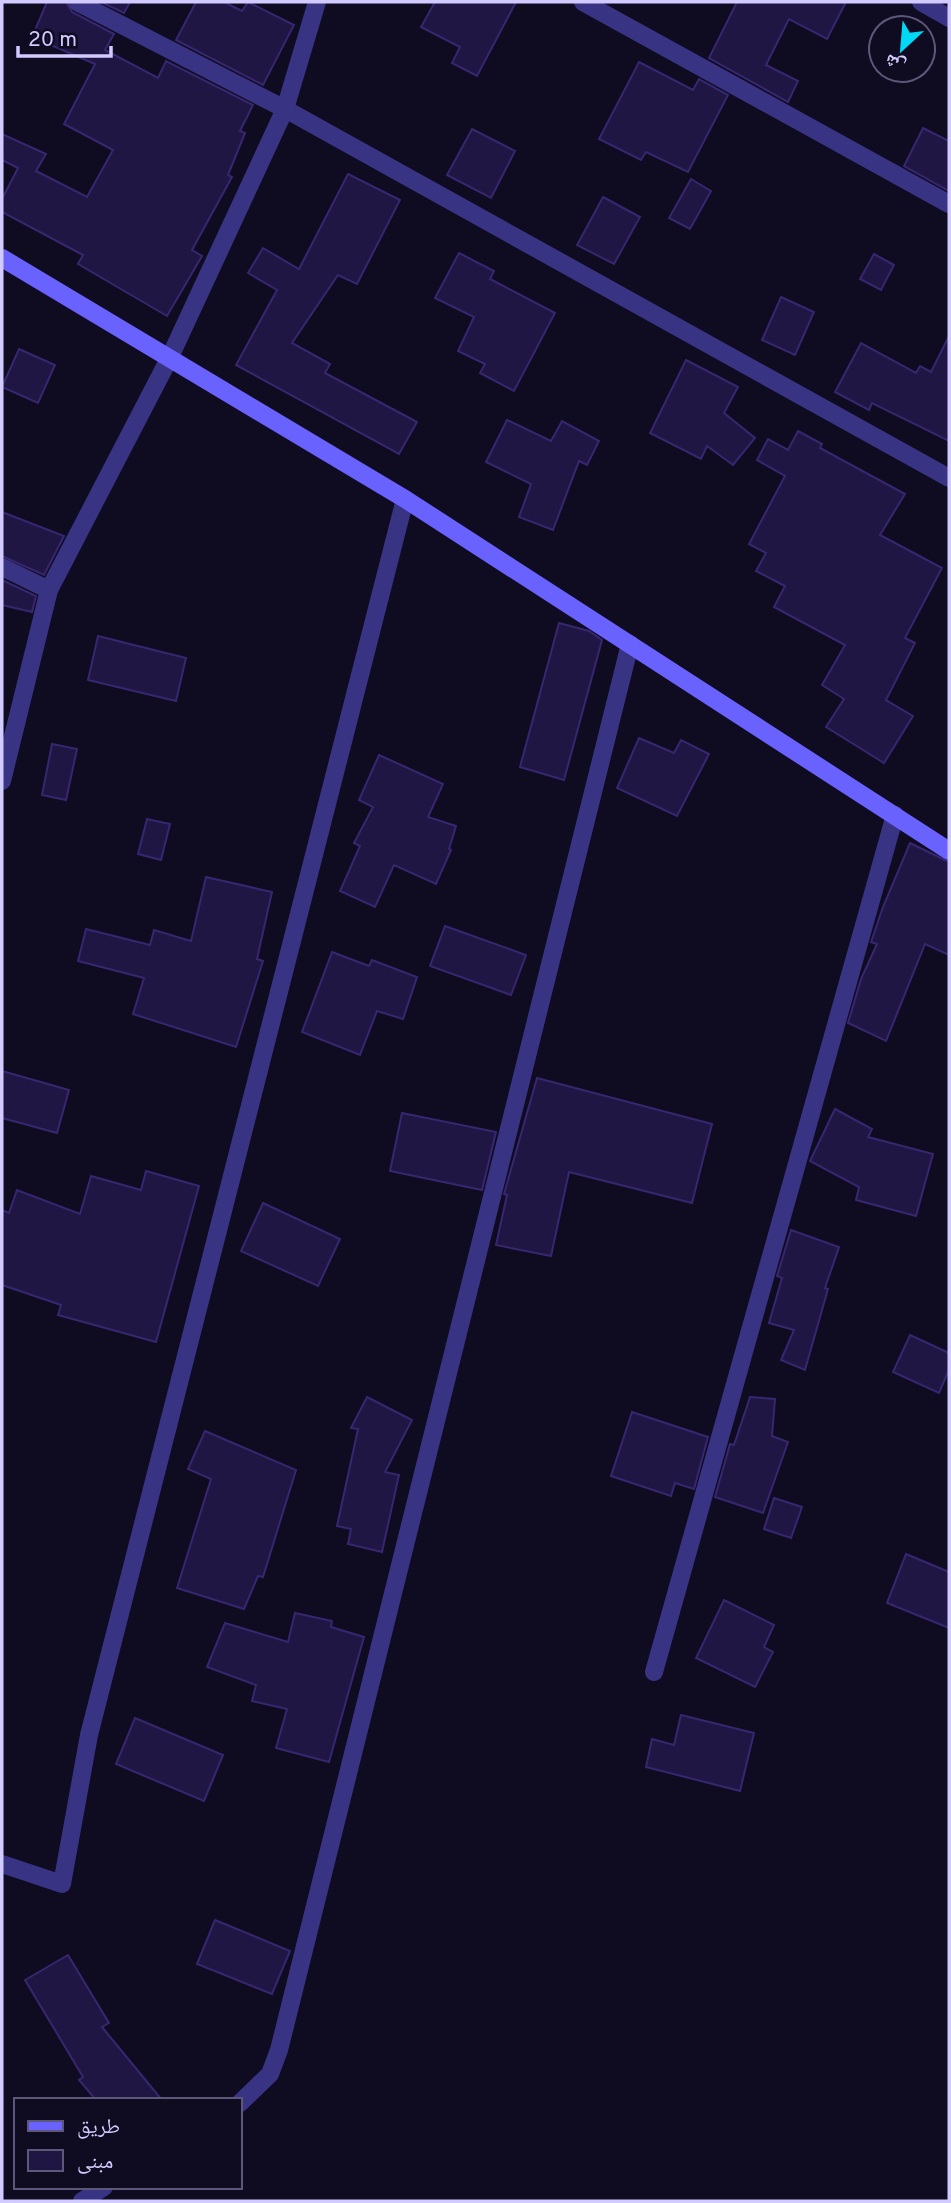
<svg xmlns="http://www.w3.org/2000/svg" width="951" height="2203" font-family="Overpass,'Noto Naskh Arabic',sans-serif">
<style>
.building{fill:#201643;stroke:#372770;stroke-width:2}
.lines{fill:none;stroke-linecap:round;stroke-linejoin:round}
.street{stroke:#383383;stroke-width:18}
.secondary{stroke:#6962ff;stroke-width:18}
</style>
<rect width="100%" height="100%" fill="#0f0b21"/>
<g class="building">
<path d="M 47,2 L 66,2 L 72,12 L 114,34 L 105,50 L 158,78 L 166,61 L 253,105 L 240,131 L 245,133 L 228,175 L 232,177 L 192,250 L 202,256 L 167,316 L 78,264 L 83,255 L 2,212 L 2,199 L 18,168 L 2,160 L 2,134 L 46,154 L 36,171 L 87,197 L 113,150 L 64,124 L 95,64 L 32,37 Z"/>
<path d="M 101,2 L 130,2 L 124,13 Z"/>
<path d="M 196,2 L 224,2 L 242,11 L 248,2 L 294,25 L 263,85 L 176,40 Z"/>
<path d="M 435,2 L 516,2 L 477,76 L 452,63 L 460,47 L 421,27 Z"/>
<path d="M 737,2 L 846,2 L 827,39 L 789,19 L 766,65 L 798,81 L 788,102 L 709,58 Z"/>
<path d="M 639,62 L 693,90 L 699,79 L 728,95 L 688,172 L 646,152 L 641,160 L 599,139 Z"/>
<path d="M 923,128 L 949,141 L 949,191 L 904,166 Z"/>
<path d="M 472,129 L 515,151 L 491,198 L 447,175 Z"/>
<path d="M 348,174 L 400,200 L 357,284 L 338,275 L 292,343 L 330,364 L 325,373 L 417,422 L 399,454 L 236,365 L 277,290 L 248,273 L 263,248 L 299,269 Z"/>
<path d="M 691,179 L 711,191 L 690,229 L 669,218 Z"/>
<path d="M 603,197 L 640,217 L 614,264 L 577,245 Z"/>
<path d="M 459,253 L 494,271 L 490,279 L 555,313 L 514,391 L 480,373 L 485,364 L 458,351 L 474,317 L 435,298 Z"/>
<path d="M 874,254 L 894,265 L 881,290 L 860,279 Z"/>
<path d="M 781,297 L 814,312 L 795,355 L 762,340 Z"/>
<path d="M 949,336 L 949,441 L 872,403 L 869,410 L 835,392 L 861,343 L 916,373 L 920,366 L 931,372 Z"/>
<path d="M 19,349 L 55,365 L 38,403 L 2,387 Z"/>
<path d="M 686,360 L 738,387 L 724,413 L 755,438 L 733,465 L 707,446 L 701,459 L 650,433 Z"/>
<path d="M 507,420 L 551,441 L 562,421 L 599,441 L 587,465 L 579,461 L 553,530 L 519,517 L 531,484 L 486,462 Z"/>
<path d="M 798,431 L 822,444 L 820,448 L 905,494 L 880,535 L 942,568 L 905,638 L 915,643 L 886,700 L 913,716 L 884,763 L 826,727 L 844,699 L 822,685 L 845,645 L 774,607 L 785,586 L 756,571 L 766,553 L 749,544 L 785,476 L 757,460 L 768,439 L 788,450 Z"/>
<path d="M 2,512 L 64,536 L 44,575 L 2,556 Z"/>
<path d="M 2,580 L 36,596 L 32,612 L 2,605 Z"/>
<path d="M 559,623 L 589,631 L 602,640 L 564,780 L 520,767 Z"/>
<path d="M 98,636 L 186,658 L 176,701 L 88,680 Z"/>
<path d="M 639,738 L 674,753 L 681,740 L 709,754 L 677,816 L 617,788 Z"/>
<path d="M 52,744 L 77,749 L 66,800 L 42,795 Z"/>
<path d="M 379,755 L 443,784 L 428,817 L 456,826 L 449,849 L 451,850 L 436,884 L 394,865 L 375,907 L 340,891 L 360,846 L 354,843 L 373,807 L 359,800 Z"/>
<path d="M 147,819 L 170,824 L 161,860 L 138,854 Z"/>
<path d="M 910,843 L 949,862 L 949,955 L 925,944 L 886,1041 L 848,1023 L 861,979 L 877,944 L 871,942 L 883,907 Z"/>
<path d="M 206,877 L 272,892 L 257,959 L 263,961 L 236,1047 L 133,1014 L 144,978 L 78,961 L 86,929 L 150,945 L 154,930 L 191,941 Z"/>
<path d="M 445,926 L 526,955 L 511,995 L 430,966 Z"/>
<path d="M 332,952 L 369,966 L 372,960 L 417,977 L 403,1019 L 377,1011 L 360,1055 L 302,1032 Z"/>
<path d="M 2,1071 L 69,1090 L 57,1133 L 2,1118 Z"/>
<path d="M 537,1078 L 712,1124 L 692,1203 L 569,1172 L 551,1256 L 496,1245 L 507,1195 L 504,1194 Z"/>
<path d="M 835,1109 L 872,1129 L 868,1137 L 933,1154 L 916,1216 L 856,1200 L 859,1187 L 810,1161 Z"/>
<path d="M 402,1113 L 496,1132 L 482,1190 L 390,1171 Z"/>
<path d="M 146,1171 L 199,1186 L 156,1342 L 58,1315 L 61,1305 L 2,1285 L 2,1210 L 9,1213 L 17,1190 L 80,1214 L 91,1176 L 141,1190 Z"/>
<path d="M 263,1203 L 340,1239 L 318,1286 L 241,1251 Z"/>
<path d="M 791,1230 L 839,1247 L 825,1288 L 828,1289 L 805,1370 L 781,1360 L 794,1330 L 769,1323 L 782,1278 L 777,1276 Z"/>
<path d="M 910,1335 L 949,1353 L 949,1370 L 939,1393 L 893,1372 Z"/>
<path d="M 367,1397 L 412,1420 L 385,1472 L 399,1475 L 382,1552 L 348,1544 L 351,1529 L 337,1526 L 358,1429 L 351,1428 Z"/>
<path d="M 750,1397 L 775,1399 L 772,1436 L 788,1442 L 763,1513 L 715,1497 L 730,1444 L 734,1445 Z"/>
<path d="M 632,1412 L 708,1437 L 694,1489 L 675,1483 L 671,1496 L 611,1476 Z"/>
<path d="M 205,1431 L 296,1470 L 263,1577 L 258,1576 L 244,1609 L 177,1588 L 211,1479 L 188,1469 Z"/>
<path d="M 774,1498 L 802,1507 L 791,1538 L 764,1529 Z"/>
<path d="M 906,1554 L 949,1572 L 949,1628 L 887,1603 Z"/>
<path d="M 724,1600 L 774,1625 L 764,1647 L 773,1652 L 755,1687 L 696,1658 Z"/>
<path d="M 295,1613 L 332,1621 L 331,1627 L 364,1637 L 329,1762 L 276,1748 L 287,1709 L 252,1701 L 256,1685 L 207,1667 L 225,1623 L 288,1642 Z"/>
<path d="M 681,1715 L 754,1733 L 740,1791 L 646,1767 L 652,1739 L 674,1745 Z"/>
<path d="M 135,1718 L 223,1755 L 204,1801 L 116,1764 Z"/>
<path d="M 215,1920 L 290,1951 L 272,1994 L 197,1964 Z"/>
<path d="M 68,1955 L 109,2023 L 102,2027 L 162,2100 L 96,2100 L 79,2080 L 83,2077 L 25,1980 Z"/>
</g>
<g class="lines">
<g class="street">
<path d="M 77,2 L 285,109 L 949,478"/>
<path d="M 583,2 L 949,204"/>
<path d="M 921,2 L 949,18"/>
<path d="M 2,567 L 49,590"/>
<path d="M 2,781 L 49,590 L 170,357 L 285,109 L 317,2"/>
<path d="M 654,1672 L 895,815"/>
<path d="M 2,1864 L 62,1884 L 89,1735 L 405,499"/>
<path d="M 240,2103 L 270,2074 L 279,2050 L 630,644"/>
<path d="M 82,2201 L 104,2187"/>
</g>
<path class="secondary" d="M 2,258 L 405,499 L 949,851"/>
</g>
<rect width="951" height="2203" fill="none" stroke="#d2cbff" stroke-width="7"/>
<rect x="14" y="2098" width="228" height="91" fill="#0f0b21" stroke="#5d587a" stroke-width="2"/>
<rect x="28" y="2121" width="35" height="10" fill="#6962ff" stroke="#5d587a" stroke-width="2"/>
<text x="77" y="2133" font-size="21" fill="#d2cbff">طريق</text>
<rect x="28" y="2150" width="35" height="21" fill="#201643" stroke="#5d587a" stroke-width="2"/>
<text x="77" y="2168" font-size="21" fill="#d2cbff">مبنى</text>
<g transform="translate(902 49) rotate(206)"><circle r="33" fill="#0f0b21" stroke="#5d587a" stroke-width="2"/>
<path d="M0-5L12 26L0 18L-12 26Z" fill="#00d9f6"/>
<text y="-10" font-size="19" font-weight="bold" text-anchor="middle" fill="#d2cbff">ش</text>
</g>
<path d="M18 46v10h93v-10" fill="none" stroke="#d2cbff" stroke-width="3.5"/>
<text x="28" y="46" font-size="21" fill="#d2cbff" stroke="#0f0b21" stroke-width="5" paint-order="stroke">20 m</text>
</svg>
